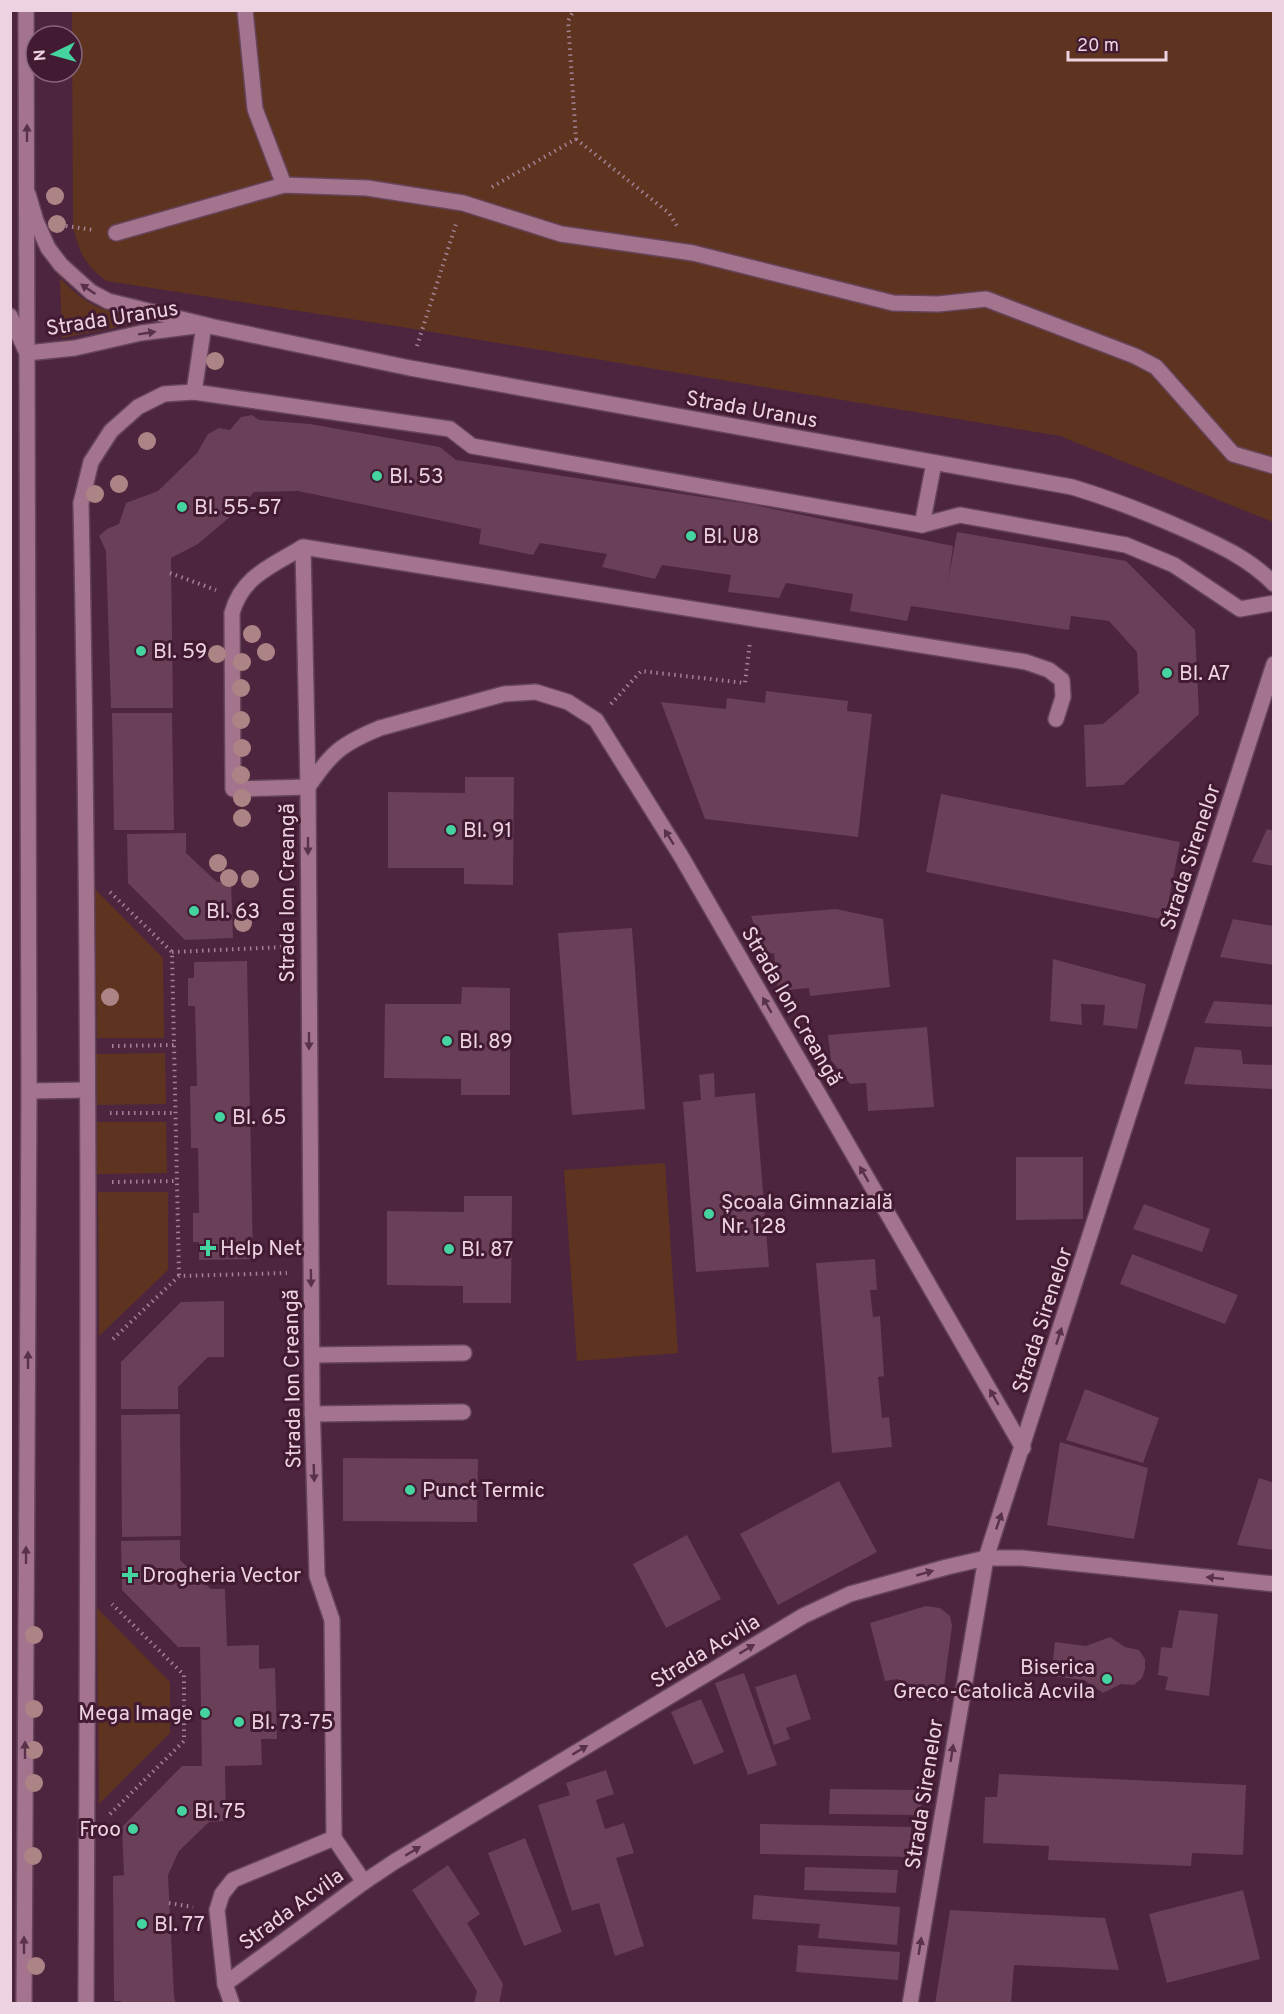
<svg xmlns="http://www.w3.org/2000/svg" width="1284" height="2014" font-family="Overpass,sans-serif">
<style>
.green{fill:#5e3421}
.building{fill:#6a3f58}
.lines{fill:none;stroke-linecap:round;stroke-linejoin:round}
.service-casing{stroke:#664459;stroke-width:18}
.minor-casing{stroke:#664459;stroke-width:18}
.secondary-casing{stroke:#664459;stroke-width:18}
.path{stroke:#a38295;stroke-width:4;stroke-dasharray:1.5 4.5;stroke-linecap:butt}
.service{stroke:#a4748f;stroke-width:15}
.minor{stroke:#a4748f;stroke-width:15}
.secondary{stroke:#a4748f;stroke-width:15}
.tree{fill:#ad8485}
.oneway{fill:#5a314a}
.poi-dot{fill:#45d49f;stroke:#421b33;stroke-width:2}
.labels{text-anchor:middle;stroke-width:6;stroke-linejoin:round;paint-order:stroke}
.street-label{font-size:21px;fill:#edd3e1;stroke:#421b33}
.poi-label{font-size:21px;fill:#edd3e1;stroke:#421b33;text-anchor:start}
</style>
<rect width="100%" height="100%" fill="#4d253e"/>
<g class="green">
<path d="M 72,11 L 1273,11 L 1273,522 L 1060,436 L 402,327 L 107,281 C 85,266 80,253 73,228 Z"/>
<path d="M 60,278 C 86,305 99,310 135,317 L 134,324 L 62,338 Z"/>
<path d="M 95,889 L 163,958 L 164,1038 L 97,1038 Z"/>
<path d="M 165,1053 L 166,1104 L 97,1105 L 96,1054 Z"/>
<path d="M 97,1122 L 166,1122 L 167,1173 L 97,1174 Z"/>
<path d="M 665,1163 L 678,1353 L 577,1361 L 564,1170 Z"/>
<path d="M 98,1192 L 168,1192 L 168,1270 L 99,1336 Z"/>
<path d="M 97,1608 L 170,1682 L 170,1733 L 99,1804 Z"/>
</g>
<g class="building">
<path d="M 252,415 L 259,420 L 310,424 L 440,447 L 456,460 L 749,504 L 953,546 L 948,581 L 957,532 L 1126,561 L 1195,630 L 1199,714 L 1123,785 L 1086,787 L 1084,725 L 1103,724 L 1139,693 L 1137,652 L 1109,621 L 1071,616 L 1069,630 L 911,606 L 907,621 L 850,611 L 853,594 L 786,583 L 779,598 L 728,592 L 731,575 L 662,565 L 655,579 L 602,567 L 607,554 L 540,543 L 533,555 L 479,544 L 481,529 L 298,491 L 254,492 L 237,511 L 198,544 L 171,558 L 173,708 L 111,708 L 106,551 L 99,536 L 107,529 L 119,524 L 126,503 L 158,491 L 197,453 L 208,434 L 219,428 L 230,430 L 241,417 Z"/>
<path d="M 766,691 L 848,701 L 847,711 L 872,714 L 858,837 L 705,819 L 661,702 L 726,709 L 727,698 L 765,703 Z"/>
<path d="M 112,713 L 172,713 L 174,830 L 114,830 Z"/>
<path d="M 465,777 L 514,777 L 513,885 L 464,884 L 464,868 L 388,868 L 388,792 L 465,793 Z"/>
<path d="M 941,794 L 1180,842 L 1165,920 L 926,872 Z"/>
<path d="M 1267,829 L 1274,831 L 1274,866 L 1252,862 Z"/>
<path d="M 186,833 L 186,853 L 217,882 L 231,882 L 233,938 L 185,940 L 128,883 L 127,834 Z"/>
<path d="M 836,909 L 883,919 L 890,987 L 810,996 L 809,988 L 778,991 L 774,953 L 765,954 L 751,916 Z"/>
<path d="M 1233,919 L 1274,926 L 1274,965 L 1220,957 Z"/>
<path d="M 632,928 L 645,1109 L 572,1115 L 558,933 Z"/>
<path d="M 1053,959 L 1146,984 L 1137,1029 L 1103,1025 L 1105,1005 L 1081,1004 L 1082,1025 L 1050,1021 Z"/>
<path d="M 247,961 L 253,1259 L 199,1260 L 199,1242 L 193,1242 L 193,1213 L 199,1213 L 198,1148 L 191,1148 L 190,1086 L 197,1086 L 195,1006 L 188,1006 L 188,978 L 194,978 L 194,962 Z"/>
<path d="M 462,987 L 510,988 L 510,1095 L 461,1095 L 461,1079 L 384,1078 L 385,1004 L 461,1004 Z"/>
<path d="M 1214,1001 L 1274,1005 L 1274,1027 L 1204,1023 Z"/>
<path d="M 927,1027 L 934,1107 L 868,1111 L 866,1083 L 850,1084 L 831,1060 L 828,1035 Z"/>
<path d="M 1195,1047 L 1241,1050 L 1243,1064 L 1274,1065 L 1274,1089 L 1184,1084 Z"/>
<path d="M 714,1073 L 715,1097 L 755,1093 L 769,1267 L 696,1272 L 683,1102 L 701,1100 L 699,1075 Z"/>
<path d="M 1016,1157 L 1083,1157 L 1083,1219 L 1016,1220 Z"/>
<path d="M 464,1196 L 512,1196 L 511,1303 L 463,1303 L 463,1286 L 387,1285 L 387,1211 L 464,1212 Z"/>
<path d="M 1144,1204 L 1210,1229 L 1202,1252 L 1133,1229 Z"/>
<path d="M 1132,1254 L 1238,1295 L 1225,1324 L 1120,1284 Z"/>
<path d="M 875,1259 L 877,1290 L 870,1290 L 873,1317 L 880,1316 L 884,1376 L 878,1377 L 882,1418 L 889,1417 L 892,1447 L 832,1453 L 816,1263 Z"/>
<path d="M 224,1301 L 224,1357 L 208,1357 L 178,1387 L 178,1409 L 121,1409 L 121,1362 L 181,1302 Z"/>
<path d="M 1085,1389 L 1159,1418 L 1143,1463 L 1066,1440 Z"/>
<path d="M 180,1414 L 181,1536 L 122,1537 L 121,1415 Z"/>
<path d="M 1060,1442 L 1148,1468 L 1134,1539 L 1047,1525 Z"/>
<path d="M 343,1458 L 478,1459 L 477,1522 L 343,1521 Z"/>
<path d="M 1259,1478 L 1274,1483 L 1274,1550 L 1237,1545 Z"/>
<path d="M 839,1481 L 877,1552 L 778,1605 L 740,1534 Z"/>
<path d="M 687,1535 L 721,1599 L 666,1628 L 633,1564 Z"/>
<path d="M 180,1540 L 180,1560 L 211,1589 L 225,1589 L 227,1646 L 259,1645 L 259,1669 L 275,1668 L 277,1739 L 261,1739 L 262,1765 L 225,1766 L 226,1821 L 209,1822 L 179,1851 L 168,1875 L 174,1996 L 176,2004 L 121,2004 L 121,2001 L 114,2001 L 113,1876 L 124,1875 L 122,1827 L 182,1766 L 202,1766 L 200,1647 L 178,1647 L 122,1590 L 121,1541 Z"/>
<path d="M 926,1606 L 940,1608 L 950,1616 L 952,1626 L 942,1701 L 903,1695 L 898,1679 L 885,1681 L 870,1623 Z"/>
<path d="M 1179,1610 L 1218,1614 L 1209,1696 L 1165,1690 L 1168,1677 L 1158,1675 L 1161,1647 L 1172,1648 Z"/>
<path d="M 1110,1637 L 1125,1647 L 1139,1650 L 1145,1659 L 1145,1669 L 1142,1678 L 1134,1685 L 1121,1684 L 1103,1693 L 1084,1680 L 1051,1676 L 1055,1642 L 1086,1646 Z"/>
<path d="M 744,1673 L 777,1765 L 748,1775 L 715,1683 Z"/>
<path d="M 796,1674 L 811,1719 L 786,1728 L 790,1739 L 774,1745 L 755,1687 Z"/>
<path d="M 701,1699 L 724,1752 L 694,1765 L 671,1712 Z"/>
<path d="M 606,1770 L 614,1794 L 596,1800 L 605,1829 L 624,1823 L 634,1853 L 616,1858 L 644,1946 L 615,1956 L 599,1903 L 572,1911 L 538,1805 L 570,1795 L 566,1783 Z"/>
<path d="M 999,1774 L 1246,1785 L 1243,1855 L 1192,1853 L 1191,1866 L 1048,1860 L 1049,1846 L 983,1843 L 985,1797 L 997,1797 Z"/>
<path d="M 830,1789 L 921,1790 L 921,1815 L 829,1814 Z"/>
<path d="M 760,1824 L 911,1827 L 911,1857 L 760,1854 Z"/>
<path d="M 525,1838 L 562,1932 L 524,1946 L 488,1853 Z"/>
<path d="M 448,1865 L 480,1914 L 467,1923 L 503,1984 L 499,2004 L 474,2004 L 477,1991 L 412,1890 Z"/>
<path d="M 805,1867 L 898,1870 L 896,1893 L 804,1890 Z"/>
<path d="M 1243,1890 L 1260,1959 L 1167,1983 L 1149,1914 Z"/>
<path d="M 754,1895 L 900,1907 L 897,1945 L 818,1938 L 820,1924 L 752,1919 Z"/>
<path d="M 950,1910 L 1105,1918 L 1119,1970 L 1014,1965 L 1011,2004 L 935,2004 Z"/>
<path d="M 798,1945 L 900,1952 L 898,1980 L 796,1972 Z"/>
</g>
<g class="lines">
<defs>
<g id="service">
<path d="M 245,10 L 255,109 L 284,185"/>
<path d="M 116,233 L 284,185 L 367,188 L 463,203 L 561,234 L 693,253 L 893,303 L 938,304 L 986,299 L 1135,356 L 1156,367 L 1233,454 L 1274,466"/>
<path d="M 194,392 L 204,325"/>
<path d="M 922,525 L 934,463"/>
<path d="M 303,547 L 308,787 L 233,789 L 232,613 C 242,576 272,566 303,547 L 1026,662 L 1049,670 L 1062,680 L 1063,697 L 1056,719"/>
<path d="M 29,1091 L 87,1090"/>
<path d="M 312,1355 L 464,1353"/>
<path d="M 312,1414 L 463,1412"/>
<path d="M 86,2004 C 88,1503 91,1003 81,503 L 91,462 L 111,431 L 138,407 L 164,394 L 194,392 L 450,429 L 472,446 L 922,525 L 960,515 L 1126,545 L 1174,565 L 1240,609 L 1274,603"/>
</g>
<g id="minor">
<path d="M 28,194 L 36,221 L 48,248 L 61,265 L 91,292 L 108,301 L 214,327 L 410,368 L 1072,487 C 1112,499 1150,514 1188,531 C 1219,545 1250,559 1274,584"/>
<path d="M 10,316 L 27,353 L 75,348 L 141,333 L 195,326"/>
<path d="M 364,1882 L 334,1838 L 332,1620 L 317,1576 L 312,1400 L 308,787 C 331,753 341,744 380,728 L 504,694 L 536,692 L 568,702 L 596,720 L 681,856 L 1023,1448"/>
<path d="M 225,1984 L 364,1882 L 394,1862 L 803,1616 L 850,1594 L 947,1567 L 986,1558 L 1022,1558 L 1274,1584"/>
<path d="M 232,2004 L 225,1984 L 217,1910 L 222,1894 L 233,1880 L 334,1838"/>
<path d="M 910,2004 L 986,1558 L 1274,664"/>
</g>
<path id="secondary" d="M 24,2004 L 29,1091 L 26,10"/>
</defs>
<use href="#service" class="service-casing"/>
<use href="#minor" class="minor-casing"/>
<use href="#secondary" class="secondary-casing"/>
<g class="path">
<path d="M 576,139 L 669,213 L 677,226"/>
<path d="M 492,187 L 576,139 L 568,21 L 574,10"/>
<path d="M 66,226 L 94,230"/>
<path d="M 417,346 L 456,224"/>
<path d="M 170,573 L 216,590"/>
<path d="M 611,704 L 641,671 L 745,683 L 750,642"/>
<path d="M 110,892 L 172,952 L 179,1276"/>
<path d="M 172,952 L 286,947"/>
<path d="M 112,1046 L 174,1045"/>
<path d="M 110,1113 L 176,1113"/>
<path d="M 112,1182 L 177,1181"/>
<path d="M 113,1339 L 179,1276 L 287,1273"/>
<path d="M 110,1814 L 184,1741 L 184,1675 L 112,1604"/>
<path d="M 169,1903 L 193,1907"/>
</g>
<use href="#service" class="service"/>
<use href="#minor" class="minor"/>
<use href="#secondary" class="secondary"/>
</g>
<g class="tree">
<circle cx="55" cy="196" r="9"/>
<circle cx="57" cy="224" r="9"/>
<circle cx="215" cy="361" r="9"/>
<circle cx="147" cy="441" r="9"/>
<circle cx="119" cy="484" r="9"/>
<circle cx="95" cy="494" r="9"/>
<circle cx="252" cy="634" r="9"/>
<circle cx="266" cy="652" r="9"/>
<circle cx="217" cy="654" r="9"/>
<circle cx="242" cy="662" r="9"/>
<circle cx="241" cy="688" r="9"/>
<circle cx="241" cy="720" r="9"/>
<circle cx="242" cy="748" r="9"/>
<circle cx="241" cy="775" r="9"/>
<circle cx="242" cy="798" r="9"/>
<circle cx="242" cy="818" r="9"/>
<circle cx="218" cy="863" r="9"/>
<circle cx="229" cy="878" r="9"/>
<circle cx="250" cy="879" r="9"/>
<circle cx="243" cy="923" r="9"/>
<circle cx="110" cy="997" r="9"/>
<circle cx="34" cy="1635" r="9"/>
<circle cx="34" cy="1709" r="9"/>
<circle cx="34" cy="1750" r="9"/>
<circle cx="34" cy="1783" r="9"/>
<circle cx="33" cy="1856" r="9"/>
<circle cx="36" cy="1966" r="9"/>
</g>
<defs><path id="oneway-solid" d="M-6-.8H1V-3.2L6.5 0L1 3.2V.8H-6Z" transform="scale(1.5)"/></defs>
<g class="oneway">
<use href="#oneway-solid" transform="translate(27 133) rotate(-90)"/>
<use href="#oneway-solid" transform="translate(88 289) rotate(-146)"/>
<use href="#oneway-solid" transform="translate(147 333) rotate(-9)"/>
<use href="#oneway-solid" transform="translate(669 837) rotate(-122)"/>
<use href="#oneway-solid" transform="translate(308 846) rotate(90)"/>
<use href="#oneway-solid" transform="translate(767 1005) rotate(-120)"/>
<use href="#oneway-solid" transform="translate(309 1041) rotate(90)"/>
<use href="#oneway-solid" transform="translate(864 1174) rotate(-120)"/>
<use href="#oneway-solid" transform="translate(311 1278) rotate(89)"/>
<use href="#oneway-solid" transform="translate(1059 1336) rotate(-72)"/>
<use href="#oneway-solid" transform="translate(28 1360) rotate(-90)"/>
<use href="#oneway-solid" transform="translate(994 1397) rotate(-120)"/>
<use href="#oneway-solid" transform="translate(314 1473) rotate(88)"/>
<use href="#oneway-solid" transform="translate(999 1521) rotate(-71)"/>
<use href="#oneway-solid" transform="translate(26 1555) rotate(-90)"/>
<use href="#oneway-solid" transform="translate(925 1573) rotate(-16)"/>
<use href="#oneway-solid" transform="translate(1215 1578) rotate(-174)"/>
<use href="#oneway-solid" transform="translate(747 1649) rotate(-31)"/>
<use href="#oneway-solid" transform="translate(25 1750) rotate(-90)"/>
<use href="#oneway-solid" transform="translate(580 1750) rotate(-31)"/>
<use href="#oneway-solid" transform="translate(952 1753) rotate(-81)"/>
<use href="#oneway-solid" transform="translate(413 1851) rotate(-31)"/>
<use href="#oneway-solid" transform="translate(24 1945) rotate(-90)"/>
<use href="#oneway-solid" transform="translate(920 1946) rotate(-81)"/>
</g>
<g class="poi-dot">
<circle cx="377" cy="476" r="6"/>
<circle cx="182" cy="507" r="6"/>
<circle cx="691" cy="536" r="6"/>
<circle cx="141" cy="651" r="6"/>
<circle cx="1167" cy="673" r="6"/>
<circle cx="451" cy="830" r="6"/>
<circle cx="194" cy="911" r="6"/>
<circle cx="447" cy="1041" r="6"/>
<circle cx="220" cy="1117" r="6"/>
<circle cx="709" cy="1214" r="6"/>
<path d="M205 1239h6v6h6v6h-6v6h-6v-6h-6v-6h6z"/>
<circle cx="449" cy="1249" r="6"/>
<circle cx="410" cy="1490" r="6"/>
<path d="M127 1566h6v6h6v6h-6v6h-6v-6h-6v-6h6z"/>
<circle cx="1107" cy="1679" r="6"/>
<circle cx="205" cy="1713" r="6"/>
<circle cx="239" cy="1722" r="6"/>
<circle cx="182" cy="1811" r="6"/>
<circle cx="133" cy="1829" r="6"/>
<circle cx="142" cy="1924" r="6"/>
</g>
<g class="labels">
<g class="street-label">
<text transform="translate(112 318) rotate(-9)" y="7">Strada Uranus</text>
<text transform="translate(752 409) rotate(10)" y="7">Strada Uranus</text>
<text transform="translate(1190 857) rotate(-72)" y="7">Strada Sirenelor</text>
<text transform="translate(287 893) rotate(-90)" y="7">Strada Ion Creangă</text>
<text transform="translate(792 1006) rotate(60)" y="7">Strada Ion Creangă</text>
<text transform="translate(1042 1320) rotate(-72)" y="7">Strada Sirenelor</text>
<text transform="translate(292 1379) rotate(-91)" y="7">Strada Ion Creangă</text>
<text transform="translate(705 1651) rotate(-31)" y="7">Strada Acvila</text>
<text transform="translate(924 1794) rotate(-81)" y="7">Strada Sirenelor</text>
<text transform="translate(291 1909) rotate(-36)" y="7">Strada Acvila</text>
</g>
<g class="poi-label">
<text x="389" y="483">Bl. 53</text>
<text x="194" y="514">Bl. 55-57</text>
<text x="703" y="543">Bl. U8</text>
<text x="153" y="658">Bl. 59</text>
<text x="1179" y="680">Bl. A7</text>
<text x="463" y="837">Bl. 91</text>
<text x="206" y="918">Bl. 63</text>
<text x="459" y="1048">Bl. 89</text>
<text x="232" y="1124">Bl. 65</text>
<text x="721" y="1209">Școala Gimnazială<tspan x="721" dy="24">Nr. 128</tspan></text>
<text x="220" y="1255">Help Net</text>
<text x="461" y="1256">Bl. 87</text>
<text x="422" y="1497">Punct Termic</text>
<text x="142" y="1582">Drogheria Vector</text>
<text x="1095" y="1674" text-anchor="end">Biserica<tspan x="1095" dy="24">Greco-Catolică Acvila</tspan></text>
<text x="193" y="1720" text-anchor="end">Mega Image</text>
<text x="251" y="1729">Bl. 73-75</text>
<text x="194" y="1818">Bl. 75</text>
<text x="121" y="1836" text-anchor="end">Froo</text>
<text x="154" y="1931">Bl. 77</text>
</g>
</g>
<rect width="1284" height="2014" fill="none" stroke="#edd3e1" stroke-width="24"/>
<g transform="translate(54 54) rotate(265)"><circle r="28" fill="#421b33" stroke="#866579" stroke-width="1.5"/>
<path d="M0-4.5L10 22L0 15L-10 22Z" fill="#45d49f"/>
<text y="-9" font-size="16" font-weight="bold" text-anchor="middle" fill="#edd3e1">N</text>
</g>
<path d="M1068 51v9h98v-9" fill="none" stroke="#edd3e1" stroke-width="3"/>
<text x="1077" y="51" font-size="18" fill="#edd3e1" stroke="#421b33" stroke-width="4.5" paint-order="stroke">20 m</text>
</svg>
